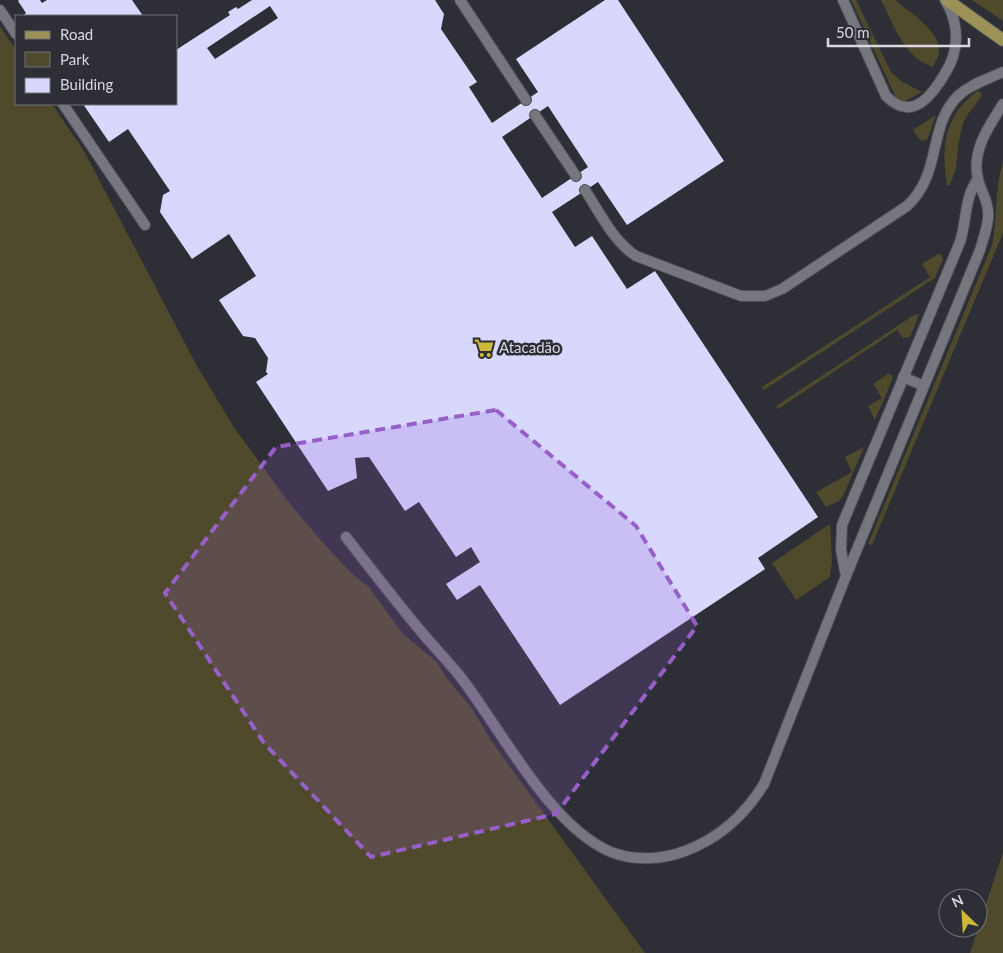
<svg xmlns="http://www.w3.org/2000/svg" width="1003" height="953" font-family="Lato,sans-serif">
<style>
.green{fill:#4f4a2c}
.building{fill:#d8d8ff;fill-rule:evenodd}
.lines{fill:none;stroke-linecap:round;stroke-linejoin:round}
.service-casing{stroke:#4c4c53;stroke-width:12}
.primary-casing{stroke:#4c4c53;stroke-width:14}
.service{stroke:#76767f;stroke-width:10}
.primary{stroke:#9c9156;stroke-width:12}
.marked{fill:#9760c8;fill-opacity:0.2;stroke:#9760c8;stroke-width:4;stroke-dasharray:10 6;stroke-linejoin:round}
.labels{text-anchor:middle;stroke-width:5;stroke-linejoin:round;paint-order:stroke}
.poi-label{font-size:15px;fill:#d8d8de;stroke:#2d2e36;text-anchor:start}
</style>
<rect width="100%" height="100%" fill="#2d2e36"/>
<g class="green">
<path d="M 851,0 L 856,0 L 891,72 L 901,81 L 922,92 L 903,102 L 897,100 Z"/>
<path d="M 881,0 L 895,0 C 908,11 939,30 939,49 C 940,55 936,61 933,67 C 904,58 894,25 881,0 Z"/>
<path d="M 972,0 L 1003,0 L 1003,22 L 1003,21 Z"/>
<path d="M 0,26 L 16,50 L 16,104 L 52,104 L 84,151 L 197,366 L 233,426 L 287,500 L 318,537 L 351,573 L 368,586 L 403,634 L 436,661 L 446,677 L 472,709 L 492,742 L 645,953 L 0,953 Z"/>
<path d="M 979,91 L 981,93 L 982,96 L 968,114 L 963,123 L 958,146 L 956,168 L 950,185 L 947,185 C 941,146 944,117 976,92 Z"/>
<path d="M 936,115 L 927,140 L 921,141 L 913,130 Z"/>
<path d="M 1003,162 L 1003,233 L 872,545 L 868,544 L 992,245 C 998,217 994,189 1003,162 Z"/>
<path d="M 940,253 L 943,259 L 935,278 L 764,390 L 762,387 L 930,277 L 922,264 Z"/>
<path d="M 917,314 L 919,315 L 910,337 L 903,338 L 897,330 L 778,409 L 776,406 L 914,315 Z"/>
<path d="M 888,374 L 891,374 L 893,378 L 875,420 L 868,406 L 882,398 L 873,384 Z"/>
<path d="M 864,447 L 843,496 L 839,501 L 826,507 L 816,492 L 852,472 L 845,457 Z"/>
<path d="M 830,524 L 832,561 L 830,577 L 796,600 L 772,563 Z"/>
<path d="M 1003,852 L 1003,953 L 970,953 Z"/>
</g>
<g class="building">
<path d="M 19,0 L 40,0 L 42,3 L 47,0 L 132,0 L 143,16 L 25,16 L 24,15 L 26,13 L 18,1 Z"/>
<path d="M 252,0 L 435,0 L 444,14 L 441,29 L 477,82 L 469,87 L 492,123 L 538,92 L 516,59 L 605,0 L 618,0 L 724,161 L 627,225 L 598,182 L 552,212 L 575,247 L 592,236 L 627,289 L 655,271 L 818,517 L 758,558 L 765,569 L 560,705 L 480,585 L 457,600 L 446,584 L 480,562 L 471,547 L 456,557 L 419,502 L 405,511 L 369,457 L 355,458 L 357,478 L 328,491 L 256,382 L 268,374 L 266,372 L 268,358 L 255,338 L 243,336 L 219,300 L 256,276 L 229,234 L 192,259 L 160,212 L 163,195 L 170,191 L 128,129 L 109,142 L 83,104 L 176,104 L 176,50 L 230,15 L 228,12 L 236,7 L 238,9 ZM 270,6 L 278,18 L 215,59 L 207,48 ZM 548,106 L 588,167 L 542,198 L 502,137 Z"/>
</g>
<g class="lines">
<defs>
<g id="service">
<path d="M 460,0 L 526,100"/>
<path d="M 843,0 L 886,96 C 908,118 925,104 939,83 C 946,72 953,62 955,48 C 958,32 954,14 945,0"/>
<path d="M 0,10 L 16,34"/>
<path d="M 63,104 L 145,225"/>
<path d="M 535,115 L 576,176"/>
<path d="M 585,190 C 600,213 613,241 636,256 L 741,296 L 765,296 L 782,289 L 907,206 C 943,173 927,125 959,95 C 971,84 988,79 1003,72"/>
<path d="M 903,377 L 924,386"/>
<path d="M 346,537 C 370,568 394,599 419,629 C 432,645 446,659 459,675 C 500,727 549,826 611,852 C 634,861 662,860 685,851 C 720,838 745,815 764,784 L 846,576 L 980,250 C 984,236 991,219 987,205 C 985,196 980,188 978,179 C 971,151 989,126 1003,104"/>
<path d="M 846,576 L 841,550 L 842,525 L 960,242 C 967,221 964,197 978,179"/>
</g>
<path id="primary" d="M 947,0 L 1003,40"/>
</defs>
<use href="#service" class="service-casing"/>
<use href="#primary" class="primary-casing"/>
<use href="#service" class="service"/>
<use href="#primary" class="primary"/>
</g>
<path class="marked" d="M 496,410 L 636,526 L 697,626 L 556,814 L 371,857 L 264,743 L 165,593 L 276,447 Z"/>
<defs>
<symbol id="supermarket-bare" viewBox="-9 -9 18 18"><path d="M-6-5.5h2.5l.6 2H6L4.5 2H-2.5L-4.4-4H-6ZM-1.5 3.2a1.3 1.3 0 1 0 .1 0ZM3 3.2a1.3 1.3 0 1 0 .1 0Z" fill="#ceb837" stroke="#2d2e36" stroke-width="2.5" paint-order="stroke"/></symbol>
</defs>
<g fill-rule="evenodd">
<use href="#supermarket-bare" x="470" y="334" width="28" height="28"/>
</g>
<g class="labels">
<g class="poi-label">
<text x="499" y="353">Atacadão</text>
</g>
</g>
<rect x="15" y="15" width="162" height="90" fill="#2d2e36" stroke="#717279"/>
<rect x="25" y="31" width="25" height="8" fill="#9c9156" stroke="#717279"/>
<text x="60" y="40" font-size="15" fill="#d8d8de">Road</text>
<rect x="25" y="52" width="25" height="15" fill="#4f4a2c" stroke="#717279"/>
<text x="60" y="65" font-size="15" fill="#d8d8de">Park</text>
<rect x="25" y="78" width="25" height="15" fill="#d8d8ff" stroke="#717279"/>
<text x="60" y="90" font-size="15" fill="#d8d8de">Building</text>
<g transform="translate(963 913) rotate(335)"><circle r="24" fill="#2d2e36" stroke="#717279"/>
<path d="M0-4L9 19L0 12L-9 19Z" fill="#ceb837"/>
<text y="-8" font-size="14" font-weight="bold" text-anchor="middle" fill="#d8d8de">N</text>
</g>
<path d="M828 38v8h141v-8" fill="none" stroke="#d8d8de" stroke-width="2.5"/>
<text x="836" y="38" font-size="15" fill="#d8d8de" stroke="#2d2e36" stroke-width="4" paint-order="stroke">50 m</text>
</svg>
